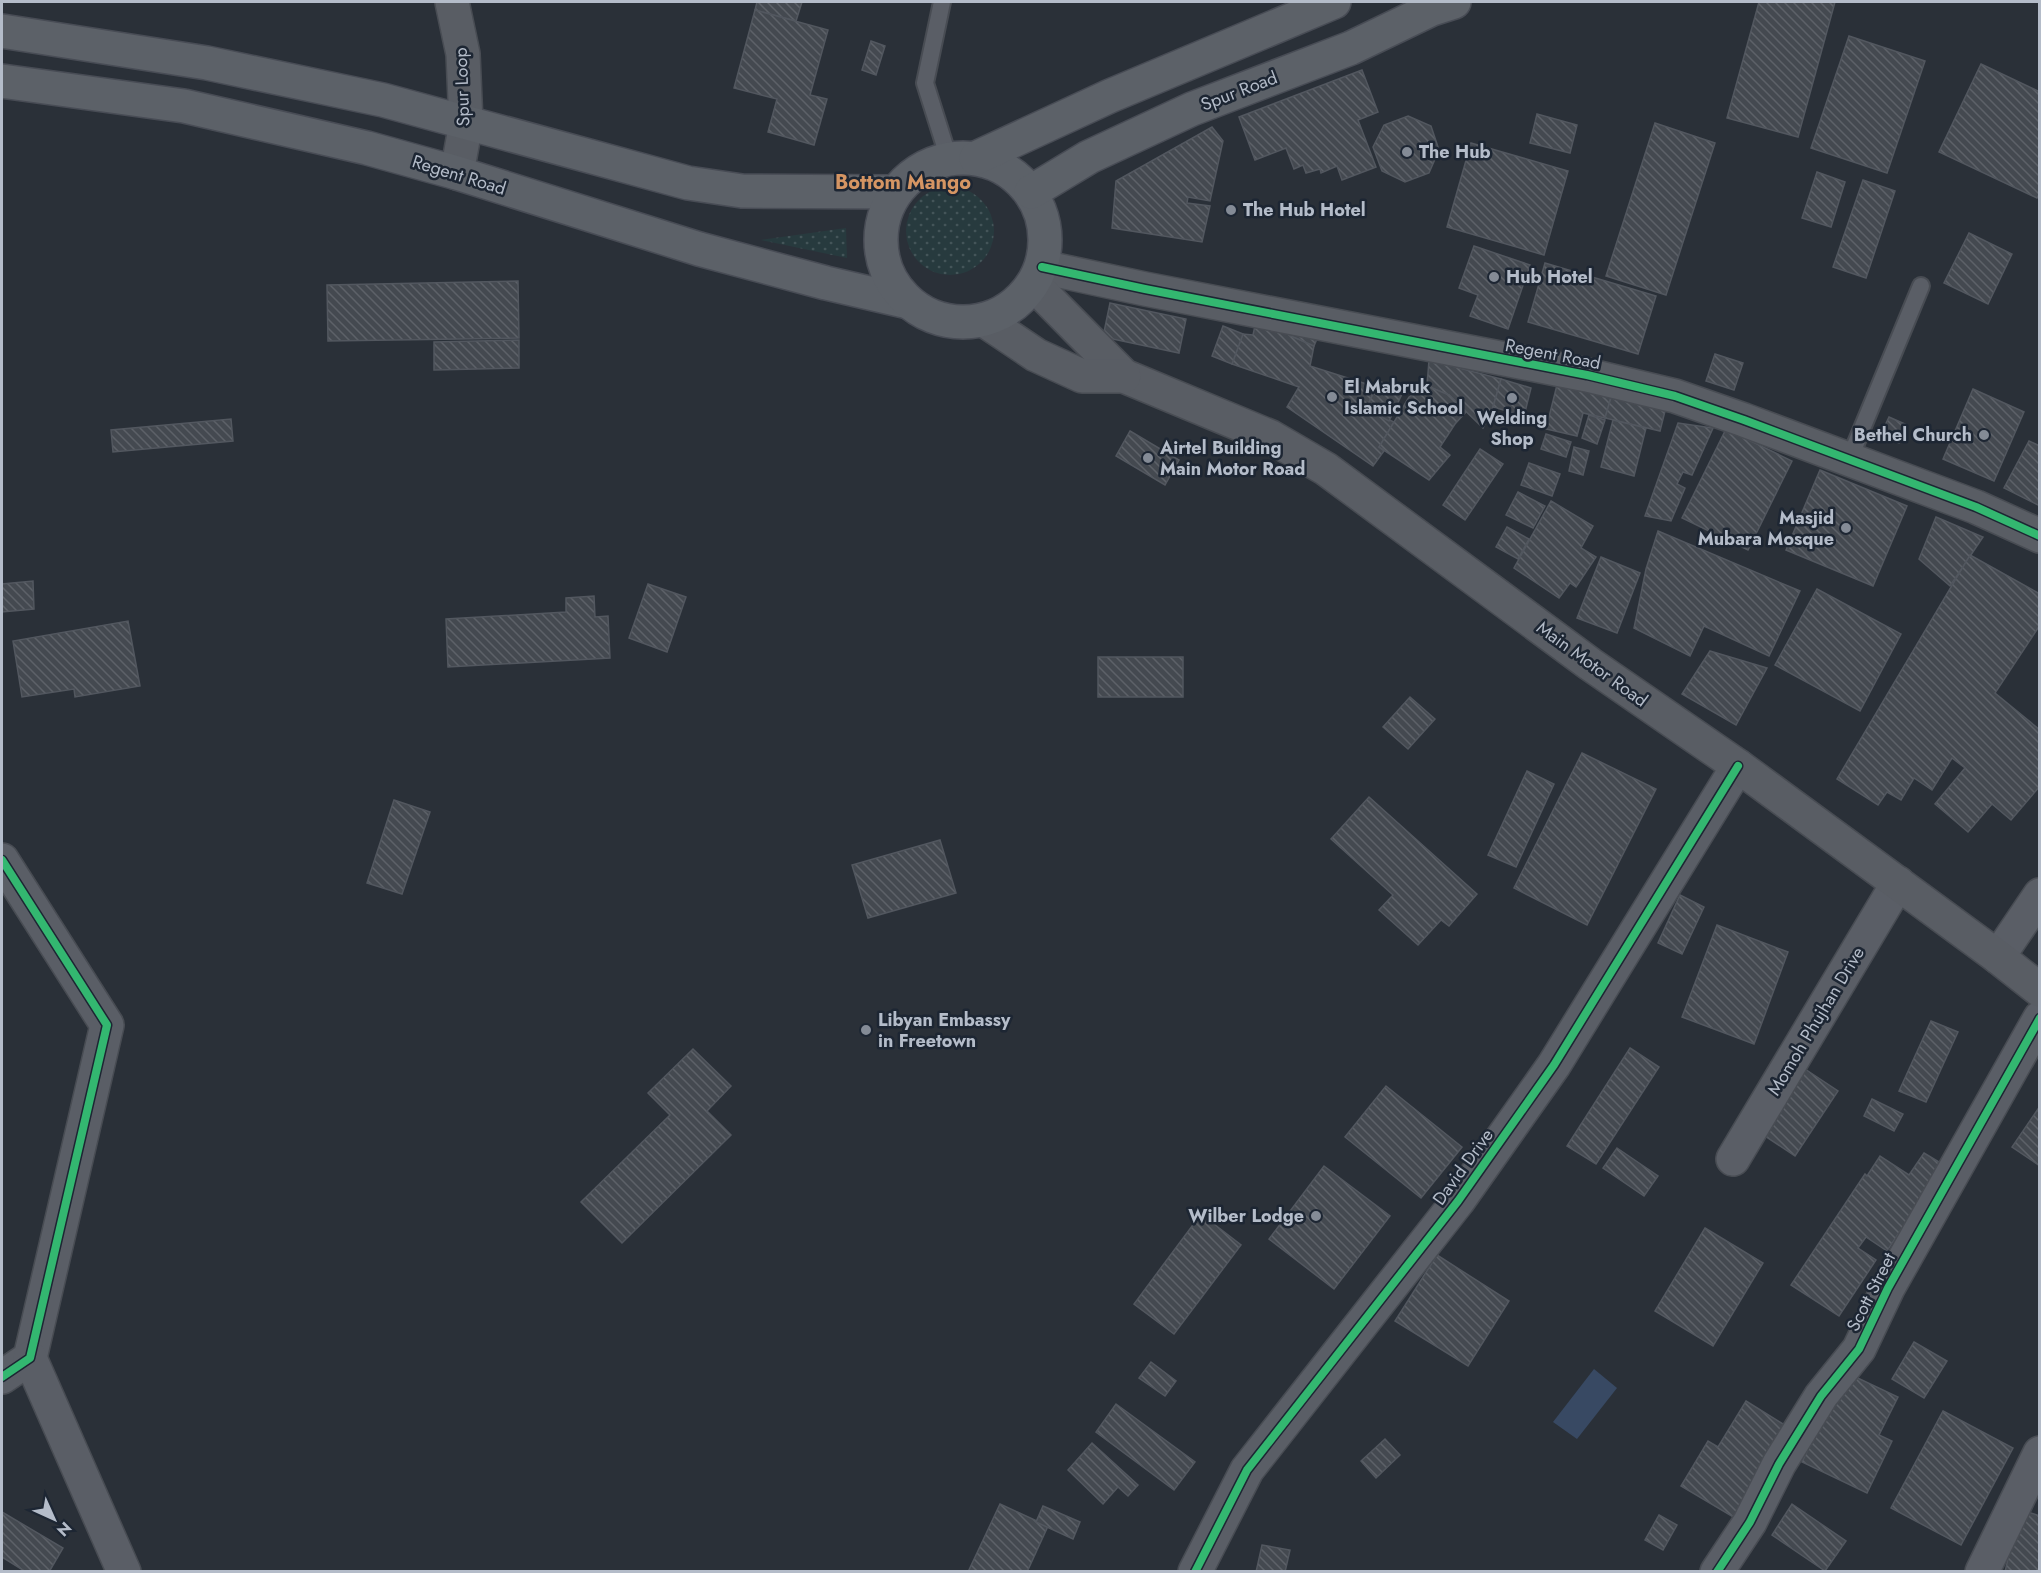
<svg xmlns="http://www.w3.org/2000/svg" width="2041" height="1573" font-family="Jost,sans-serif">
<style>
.grass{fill:url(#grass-dots)}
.water{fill:#384963}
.building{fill:url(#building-back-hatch);stroke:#52575f;stroke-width:1.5}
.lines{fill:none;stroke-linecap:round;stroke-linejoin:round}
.lane-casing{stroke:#484c53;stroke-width:20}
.street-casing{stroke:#484c53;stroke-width:36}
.secondary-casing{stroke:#484c53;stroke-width:36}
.primary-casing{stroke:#484c55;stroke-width:36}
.lane{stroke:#5a5e66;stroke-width:16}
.street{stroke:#5a5e66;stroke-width:33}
.secondary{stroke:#595d64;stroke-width:33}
.primary{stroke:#5c6168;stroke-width:33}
.cycleway-casing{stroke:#1d2633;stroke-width:11}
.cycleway{stroke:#33b770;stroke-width:8}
.poi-dot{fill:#848b96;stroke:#1d2633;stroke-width:2}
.labels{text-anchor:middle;stroke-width:5;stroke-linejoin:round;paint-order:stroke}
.street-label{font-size:18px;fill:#b4bcc9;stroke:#1d2633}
.poi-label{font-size:18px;font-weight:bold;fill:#b4bcc9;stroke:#1d2633;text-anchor:start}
.neighbourhood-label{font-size:20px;font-weight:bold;fill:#d59563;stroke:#1d2633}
</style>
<defs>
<pattern id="grass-dots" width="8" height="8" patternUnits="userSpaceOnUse" patternTransform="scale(1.5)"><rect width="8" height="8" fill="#273a3e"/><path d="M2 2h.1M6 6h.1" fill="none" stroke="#445559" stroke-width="1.8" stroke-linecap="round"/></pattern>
<pattern id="building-back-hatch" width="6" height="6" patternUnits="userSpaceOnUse" patternTransform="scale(1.5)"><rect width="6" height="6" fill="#444950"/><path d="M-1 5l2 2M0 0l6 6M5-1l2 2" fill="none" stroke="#5d6168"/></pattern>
</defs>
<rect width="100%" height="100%" fill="#2a3038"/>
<g class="grass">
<circle cx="950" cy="231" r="44"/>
<path d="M 846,228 L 847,258 L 761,240 Z"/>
</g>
<path class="water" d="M 1594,1369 L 1617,1388 L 1577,1439 L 1553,1422 Z"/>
<g class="building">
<path d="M 757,2 L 802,2 L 796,21 L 755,10 Z"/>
<path d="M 1759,2 L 1835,2 L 1798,137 L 1727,118 Z"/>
<path d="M 755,10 L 828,30 L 810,95 L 827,99 L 814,145 L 768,132 L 777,99 L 734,88 Z"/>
<path d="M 1849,36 L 1925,61 L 1887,173 L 1811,148 Z"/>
<path d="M 871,41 L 885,46 L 876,75 L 862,70 Z"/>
<path d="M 1981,64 L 2040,92 L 2040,193 L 2037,198 L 1939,152 Z"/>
<path d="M 1362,70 L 1378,112 L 1358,120 L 1376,167 L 1342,180 L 1337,166 L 1321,173 L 1320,169 L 1306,173 L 1303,165 L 1294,169 L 1286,148 L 1255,160 L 1239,117 Z"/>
<path d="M 1537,114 L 1577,125 L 1570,153 L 1530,143 Z"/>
<path d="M 1408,116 L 1431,126 L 1439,150 L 1429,173 L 1405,182 L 1382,171 L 1373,147 L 1384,125 Z"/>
<path d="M 1655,123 L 1715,143 L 1666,295 L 1606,276 Z"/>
<path d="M 1212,127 L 1223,141 L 1210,201 L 1188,197 L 1187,203 L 1210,206 L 1202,242 L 1112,228 L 1116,181 Z"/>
<path d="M 1471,143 L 1568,171 L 1544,255 L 1447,227 Z"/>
<path d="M 1817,172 L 1845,182 L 1831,227 L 1802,218 Z"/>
<path d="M 1863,180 L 1895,191 L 1866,278 L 1833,267 Z"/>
<path d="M 1969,233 L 2012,254 L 1988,304 L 1944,283 Z"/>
<path d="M 1474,246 L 1530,265 L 1508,329 L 1470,316 L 1478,295 L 1459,288 Z"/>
<path d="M 1545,263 L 1656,296 L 1638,354 L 1528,322 Z"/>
<path d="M 518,281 L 519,338 L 328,341 L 327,285 Z"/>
<path d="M 1110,303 L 1186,319 L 1179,353 L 1103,337 Z"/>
<path d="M 1256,321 L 1294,323 L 1289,335 L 1314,346 L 1310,366 L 1376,387 L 1366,409 L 1394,422 L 1379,447 L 1384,451 L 1373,466 L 1287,407 L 1299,387 L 1232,364 L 1243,334 L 1253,335 Z"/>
<path d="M 1294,323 L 1319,334 L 1314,346 L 1289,335 Z"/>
<path d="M 1223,326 L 1243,334 L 1232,364 L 1212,356 Z"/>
<path d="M 519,340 L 519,368 L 434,370 L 434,342 Z"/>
<path d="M 1715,354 L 1743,363 L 1734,390 L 1706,381 Z"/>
<path d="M 1429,360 L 1501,379 L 1493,407 L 1483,428 L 1449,395 L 1427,386 Z"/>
<path d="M 1501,379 L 1531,388 L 1524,416 L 1493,407 Z"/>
<path d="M 1379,381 L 1403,392 L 1389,421 L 1366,409 Z"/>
<path d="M 1558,381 L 1612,394 L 1605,418 L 1583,413 L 1577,436 L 1546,429 Z"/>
<path d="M 1427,386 L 1449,395 L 1466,412 L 1455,424 L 1440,447 L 1450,455 L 1429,480 L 1379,447 L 1409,397 Z"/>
<path d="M 1973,389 L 2024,412 L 1994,481 L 1943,459 Z"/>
<path d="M 1612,394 L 1666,407 L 1660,431 L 1605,418 Z"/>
<path d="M 1589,415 L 1605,420 L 1597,444 L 1582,438 Z"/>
<path d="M 1889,417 L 1907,425 L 1899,443 L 1880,436 Z"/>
<path d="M 231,419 L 233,441 L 113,452 L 111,430 Z"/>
<path d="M 1613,420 L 1646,428 L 1634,476 L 1601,467 Z"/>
<path d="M 1678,423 L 1713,428 L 1692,475 L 1683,472 L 1677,484 L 1685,488 L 1671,521 L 1645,516 Z"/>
<path d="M 1726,429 L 1792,461 L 1748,550 L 1682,518 Z"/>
<path d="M 1130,431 L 1179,460 L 1165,485 L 1116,456 Z"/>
<path d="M 1546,434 L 1571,442 L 1566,457 L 1541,449 Z"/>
<path d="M 2029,441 L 2040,446 L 2040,506 L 2004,488 Z"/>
<path d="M 1574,447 L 1589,451 L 1583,475 L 1569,471 Z"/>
<path d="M 1480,449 L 1503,464 L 1465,520 L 1443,505 Z"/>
<path d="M 1529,463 L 1560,474 L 1552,496 L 1521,485 Z"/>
<path d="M 1820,470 L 1907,506 L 1873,586 L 1786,550 Z"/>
<path d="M 1518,492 L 1545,506 L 1533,528 L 1506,515 Z"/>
<path d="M 1551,501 L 1593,526 L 1581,548 L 1596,557 L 1576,587 L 1570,583 L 1559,598 L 1514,568 Z"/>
<path d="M 1936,517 L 1983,537 L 1950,586 L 1919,559 Z"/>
<path d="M 1507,527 L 1529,539 L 1518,559 L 1496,547 Z"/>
<path d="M 1658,531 L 1800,591 L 1769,656 L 1704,626 L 1690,656 L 1634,628 L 1646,569 Z"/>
<path d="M 1970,555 L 2040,594 L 2040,625 L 1995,693 L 2040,730 L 2040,786 L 2011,820 L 1992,804 L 1968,832 L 1935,804 L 1965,768 L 1952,758 L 1932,790 L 1914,778 L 1901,800 L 1887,792 L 1878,805 L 1837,779 Z"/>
<path d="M 1601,557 L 1640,573 L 1617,633 L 1577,618 Z"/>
<path d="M 33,581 L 34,609 L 2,612 L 2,584 Z"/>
<path d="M 648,584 L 686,597 L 667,652 L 629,638 Z"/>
<path d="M 1817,589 L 1901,634 L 1860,711 L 1775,665 Z"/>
<path d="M 594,596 L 595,617 L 608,616 L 610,658 L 448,667 L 446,619 L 566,612 L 566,598 Z"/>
<path d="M 128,621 L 140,686 L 75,697 L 74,689 L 22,697 L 13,641 Z"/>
<path d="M 1710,651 L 1767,668 L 1736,725 L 1682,694 Z"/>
<rect x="1098" y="657" width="85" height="40"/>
<path d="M 1410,697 L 1435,719 L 1408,749 L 1383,727 Z"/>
<path d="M 1582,753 L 1656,789 L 1587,925 L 1514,888 Z"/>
<path d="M 1527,771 L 1554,784 L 1516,867 L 1488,855 Z"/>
<path d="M 1369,797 L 1477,894 L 1449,926 L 1441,920 L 1418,945 L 1379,910 L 1393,895 L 1331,839 Z"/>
<path d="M 394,800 L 430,812 L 402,894 L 367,883 Z"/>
<path d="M 940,840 L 956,893 L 868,918 L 852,865 Z"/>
<path d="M 1680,895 L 1704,907 L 1682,954 L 1658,943 Z"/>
<path d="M 1717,925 L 1788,952 L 1754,1044 L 1682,1017 Z"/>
<path d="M 1931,1021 L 1958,1032 L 1926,1102 L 1899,1091 Z"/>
<path d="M 1630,1048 L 1659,1067 L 1596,1164 L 1567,1146 Z"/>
<path d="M 693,1049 L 731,1086 L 707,1111 L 731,1135 L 622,1243 L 581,1202 L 670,1115 L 648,1093 Z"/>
<path d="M 1805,1069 L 1838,1091 L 1795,1156 L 1762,1134 Z"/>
<path d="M 1386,1086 L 1462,1147 L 1421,1198 L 1345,1137 Z"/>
<path d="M 1872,1099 L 1903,1114 L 1894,1131 L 1864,1116 Z"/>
<path d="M 2040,1106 L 2040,1166 L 2012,1147 Z"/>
<path d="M 1617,1148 L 1658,1176 L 1644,1196 L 1603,1168 Z"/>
<path d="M 1924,1153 L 1944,1165 L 1887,1251 L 1866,1237 L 1858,1248 L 1876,1260 L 1839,1316 L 1791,1285 L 1865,1174 L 1867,1176 L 1880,1156 L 1909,1175 Z"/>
<path d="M 1324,1166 L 1390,1216 L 1334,1289 L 1269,1239 Z"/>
<path d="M 1201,1214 L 1241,1245 L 1174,1334 L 1134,1304 Z"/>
<path d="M 1705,1228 L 1763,1263 L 1713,1346 L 1655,1311 Z"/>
<path d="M 1437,1255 L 1509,1301 L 1468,1366 L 1395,1321 Z"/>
<path d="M 1914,1342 L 1947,1361 L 1924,1398 L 1892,1379 Z"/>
<path d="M 1151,1362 L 1176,1381 L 1165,1396 L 1139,1378 Z"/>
<path d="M 1845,1372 L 1898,1397 L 1879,1435 L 1892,1441 L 1867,1493 L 1802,1462 Z"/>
<path d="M 1746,1401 L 1788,1427 L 1740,1521 L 1681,1486 L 1708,1441 L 1718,1447 Z"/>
<path d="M 1116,1404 L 1195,1462 L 1174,1490 L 1096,1432 Z"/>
<path d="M 1943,1411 L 2013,1448 L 1961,1545 L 1891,1508 Z"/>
<path d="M 1385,1439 L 1400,1455 L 1376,1478 L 1361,1461 Z"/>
<path d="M 1092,1443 L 1138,1485 L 1128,1496 L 1118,1487 L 1103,1504 L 1068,1470 Z"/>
<path d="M 1000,1504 L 1048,1526 L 1027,1572 L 968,1572 Z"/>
<path d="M 1792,1504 L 1846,1541 L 1825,1571 L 1772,1535 Z"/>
<path d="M 1043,1506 L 1080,1522 L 1073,1539 L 1036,1522 Z"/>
<path d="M 2019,1509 L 2040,1516 L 2040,1572 L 2005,1572 Z"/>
<path d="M 2,1512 L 63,1548 L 49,1572 L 26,1572 L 2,1557 Z"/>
<path d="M 1659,1515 L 1677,1525 L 1663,1550 L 1645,1540 Z"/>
<path d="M 1262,1545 L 1290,1550 L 1285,1572 L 1256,1572 Z"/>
</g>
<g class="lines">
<defs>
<g id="lane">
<path d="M 942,2 L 925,83 L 949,159"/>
<path d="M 1849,460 L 1921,286"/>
</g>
<g id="street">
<path d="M 2,860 L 107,1025 L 30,1358 L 2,1377"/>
<path d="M 1998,957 L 2040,895"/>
<path d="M 1733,1159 L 1898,883"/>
<path d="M 30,1358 L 124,1572"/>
<path d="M 1195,1572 L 1247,1470 L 1458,1201 L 1554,1065 L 1738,766"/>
<path d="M 1717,1572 L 1750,1522 L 1779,1464 L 1821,1396 L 1859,1349 L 1888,1288 L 2040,1018"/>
<path d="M 1982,1572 L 2040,1453"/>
</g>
<g id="secondary">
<path d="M 452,2 L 463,54 L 466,123 L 457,173"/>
<path d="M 1042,267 L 1145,289 L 1587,375 L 1675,396 L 1744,420 L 1976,507 L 2040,536"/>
<path d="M 1033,284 L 1124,376 L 1271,437 L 1326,469 L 1590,664 L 1738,766 L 1998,957 L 2040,990"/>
<path d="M 984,320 L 1036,355 L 1082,376 L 1124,376"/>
</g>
<g id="primary">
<path d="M 2,31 L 207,63 L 383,100 L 688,183 L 742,191 L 896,192"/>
<path d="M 2,81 L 184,106 L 367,148 L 457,173 L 699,249 L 826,283 L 908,302"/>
<circle cx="963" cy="240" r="82"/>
<path d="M 976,158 L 1110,96 L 1334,2"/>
<path d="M 1031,192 L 1089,157 L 1192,109 L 1351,48 L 1432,9 L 1454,2"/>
</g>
</defs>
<use href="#lane" class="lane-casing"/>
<use href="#street" class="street-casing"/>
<use href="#secondary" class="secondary-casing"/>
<use href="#primary" class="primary-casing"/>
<use href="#lane" class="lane"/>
<use href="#street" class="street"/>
<use href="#secondary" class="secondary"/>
<use href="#primary" class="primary"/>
<defs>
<g id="cycleway">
<path d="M 1042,267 L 1145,289 L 1587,375 L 1675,396 L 1744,420 L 1976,507 L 2040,536"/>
<path d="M 2,860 L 107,1025 L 30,1358 L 2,1377"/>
<path d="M 1195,1572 L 1247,1470 L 1458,1201 L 1554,1065 L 1738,766"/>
<path d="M 1717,1572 L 1750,1522 L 1779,1464 L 1821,1396 L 1859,1349 L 1888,1288 L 2040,1018"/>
</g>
</defs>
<use href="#cycleway" class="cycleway-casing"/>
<use href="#cycleway" class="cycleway"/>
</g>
<g class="poi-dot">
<circle cx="1407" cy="152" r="6"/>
<circle cx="1231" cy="210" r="6"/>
<circle cx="1494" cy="277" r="6"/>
<circle cx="1332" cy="397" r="6"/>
<circle cx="1512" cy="398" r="6"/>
<circle cx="1984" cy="435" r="6"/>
<circle cx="1148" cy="458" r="6"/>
<circle cx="1846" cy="528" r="6"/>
<circle cx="866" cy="1030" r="6"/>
<circle cx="1316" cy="1216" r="6"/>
</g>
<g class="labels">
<g class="street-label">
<text transform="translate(462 87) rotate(-92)" y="6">Spur Loop</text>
<text transform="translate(1239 91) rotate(-21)" y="6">Spur Road</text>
<text transform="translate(459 175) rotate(17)" y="6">Regent Road</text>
<text transform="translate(1553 354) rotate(11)" y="6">Regent Road</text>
<text transform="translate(1592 664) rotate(36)" y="6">Main Motor Road</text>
<text transform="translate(1816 1021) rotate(-59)" y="6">Momoh Phujhan Drive</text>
<text transform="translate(1463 1167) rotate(-54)" y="6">David Drive</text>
<text transform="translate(1871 1292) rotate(-63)" y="6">Scott Street</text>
</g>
<g class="poi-label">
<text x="1419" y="158">The Hub</text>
<text x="1243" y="216">The Hub Hotel</text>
<text x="1506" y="283">Hub Hotel</text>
<text x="1344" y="393">El Mabruk<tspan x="1344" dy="21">Islamic School</tspan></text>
<text x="1512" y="424" text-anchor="middle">Welding<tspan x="1512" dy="21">Shop</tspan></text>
<text x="1972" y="441" text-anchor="end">Bethel Church</text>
<text x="1160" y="454">Airtel Building<tspan x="1160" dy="21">Main Motor Road</tspan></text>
<text x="1834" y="524" text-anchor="end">Masjid<tspan x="1834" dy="21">Mubara Mosque</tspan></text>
<text x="878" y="1026">Libyan Embassy<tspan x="878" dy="21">in Freetown</tspan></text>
<text x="1304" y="1222" text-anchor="end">Wilber Lodge</text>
</g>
<g class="neighbourhood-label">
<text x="903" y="189">Bottom Mango</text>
</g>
</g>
<rect width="2041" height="1573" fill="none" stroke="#b4bcc9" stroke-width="6"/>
<g transform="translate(54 1519) rotate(135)" stroke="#1d2633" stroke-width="4.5" paint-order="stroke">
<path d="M0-4.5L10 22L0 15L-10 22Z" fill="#b4bcc9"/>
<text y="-9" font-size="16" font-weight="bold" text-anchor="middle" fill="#b4bcc9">N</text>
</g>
</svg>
